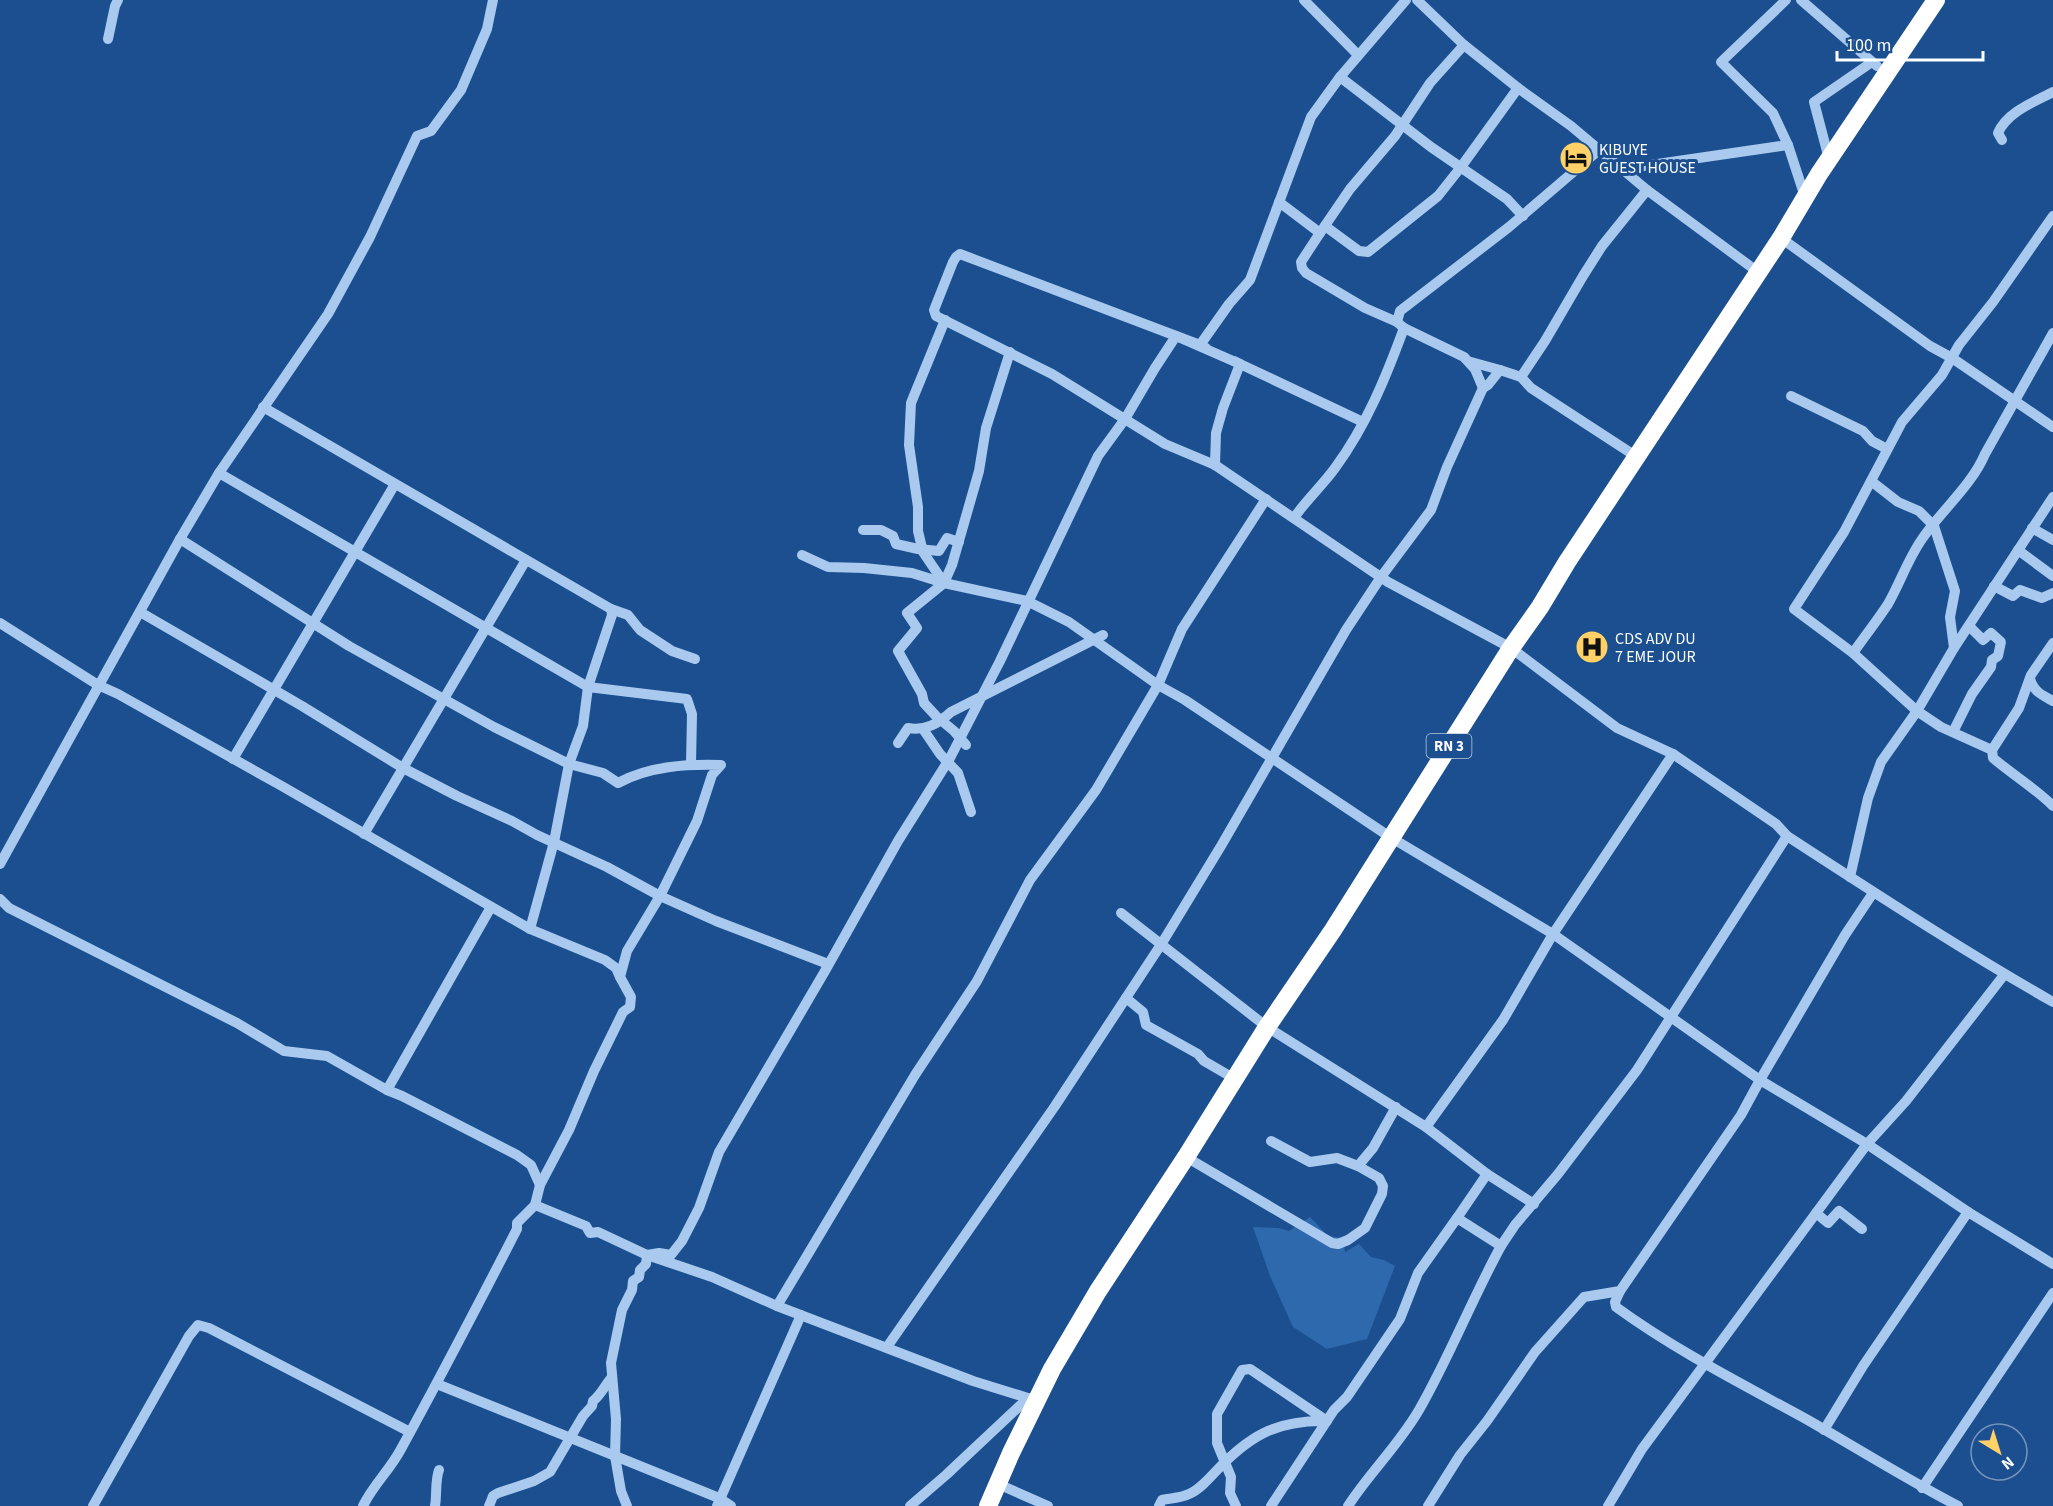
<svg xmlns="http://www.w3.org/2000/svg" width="2053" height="1506" font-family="'Source Sans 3',sans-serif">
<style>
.green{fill:#2e69ad}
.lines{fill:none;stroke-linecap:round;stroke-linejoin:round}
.minor{stroke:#a9c9ee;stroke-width:10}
.highway{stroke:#fff;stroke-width:18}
.labels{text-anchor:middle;stroke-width:6;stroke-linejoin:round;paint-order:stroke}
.shield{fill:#1b4f8f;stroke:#bbcadd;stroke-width:1.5}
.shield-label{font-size:15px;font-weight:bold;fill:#fff}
.poi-label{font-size:16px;fill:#fff;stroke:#1b4f8f;text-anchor:start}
</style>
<rect width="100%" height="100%" fill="#1b4f8f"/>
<path class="green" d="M 1310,1217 L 1328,1236 L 1343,1238 L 1345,1252 L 1359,1244 L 1371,1257 L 1384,1260 L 1395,1266 L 1367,1339 L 1327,1349 L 1293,1327 L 1270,1276 L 1253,1227 L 1279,1228 L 1289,1231 Z"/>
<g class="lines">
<g class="minor">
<path d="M 1304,0 L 1358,55"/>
<path d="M 1417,0 L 1464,45 L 1518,88 L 1571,126 L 1647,190 L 1758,272"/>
<path d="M 1786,0 L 1721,62 L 1773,113 L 1788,145 L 1805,197"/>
<path d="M 1801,0 L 1877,66"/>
<path d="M 108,39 L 115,6 L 118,0"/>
<path d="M 1340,77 L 1431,147 L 1507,199 L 1523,216"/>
<path d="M 2002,140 L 1998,133 C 2007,112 2034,102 2053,92"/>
<path d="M 1829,159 L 1814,102 L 1872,62"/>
<path d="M 1623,169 L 1788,145"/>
<path d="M 1279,202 L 1320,233 L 1301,262 L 1302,268 L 1306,273 L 1365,308 L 1397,322"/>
<path d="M 2053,216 L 1993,302 L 1959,345 L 1942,375 L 1902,422 L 1844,532 L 1794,609 L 1853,653 L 1917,711 L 1941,727 L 1992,750 L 1993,758 C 2013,775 2035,788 2053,806"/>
<path d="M 1325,226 L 1359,251 L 1368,252 L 1438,196 L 1461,167 L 1518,88"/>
<path d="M 1320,233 L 1350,189 L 1395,136 L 1430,83 L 1464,45"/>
<path d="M 1781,238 L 1930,346 L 1952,358 L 2053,427"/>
<path d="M 1404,328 L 1464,357 L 1475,369 L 1483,388 L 1488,385 L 1500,370 L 1521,377 L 1531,388 L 1637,457"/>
<path d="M 1200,345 L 960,254 L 956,257 L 953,262 L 934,310 L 936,316 L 1052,374 L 1165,444 L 1215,465 L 1388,582 L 1511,648 L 1617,728 L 1673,754 L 1776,824 L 1787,836 C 1875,893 1962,950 2053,1002"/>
<path d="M 1206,348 L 1200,345 L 1229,304 L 1250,280 L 1311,117 L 1340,77 L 1406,0"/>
<path d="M 1471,362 L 1500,370"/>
<path d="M 1521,377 L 1545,341 L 1583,276 L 1602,246 L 1647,190"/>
<path d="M 1791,396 L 1863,431 L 1872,441 L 1887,449"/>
<path d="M 263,407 L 611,609 L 612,615 L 588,687 L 583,726 L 569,764 L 554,842 L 530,929"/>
<path d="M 1215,465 L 1216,433 L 1223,408 L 1240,364 L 1234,361"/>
<path d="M 219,473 L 588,687 L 687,699 L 692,714 L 691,764"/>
<path d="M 1871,481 L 1898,502 L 1919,511 L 1934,526 L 1955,591 L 1950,617 L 1954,648"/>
<path d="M 1294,518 C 1306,500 1322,486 1335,468 C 1366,426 1386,377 1404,328 L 1397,322 L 1400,311 L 1509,227 L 1599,150"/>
<path d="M 2032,528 L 2053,540"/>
<path d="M 863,530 L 881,530 L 893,536 L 896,544 L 918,549 L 939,551 L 947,538 L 959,542"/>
<path d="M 180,539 L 349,646 L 494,727 L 569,764 L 603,773 L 618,783 C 649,766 687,764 721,765 L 712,775 L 697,821 L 660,896 L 627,951 L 620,977 L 631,997 L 630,1007 L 623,1012 L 594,1071 L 569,1130 L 540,1185 L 535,1205 L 517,1223 L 517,1229 C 479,1303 441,1376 401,1449 C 390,1470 373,1485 363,1506"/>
<path d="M 2018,550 L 2053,576"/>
<path d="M 802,555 L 828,567 L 864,568 L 912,573 L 944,583 L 1027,601 L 1069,622 L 1158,685 L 1185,700 L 1390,837 L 1553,934 L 1760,1080 L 1867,1144 L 1968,1212 L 2053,1264"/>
<path d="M 944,583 L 923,552 L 918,531 L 918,507 L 909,445 L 911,403 L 945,320"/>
<path d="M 1994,586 L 2013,596 L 2020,590 L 2042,598 L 2053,593"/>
<path d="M 611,609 L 628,615 L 640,630 L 672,651 L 695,659"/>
<path d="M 140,612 L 302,706 L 403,768 L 457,796 L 512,821 L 537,835 L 607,867 L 660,896 L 716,921 L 828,964"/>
<path d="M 0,623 L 98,685 L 118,694 L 280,785 L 530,929 L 605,960 L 616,968 L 620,977"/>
<path d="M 1853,653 C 1864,637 1877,621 1888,604 C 1900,583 1908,559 1922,539 C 1941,511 1972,485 1985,454 L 2053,333"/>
<path d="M 2030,679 C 2034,692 2042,695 2053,701"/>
<path d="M 923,729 L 940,754 L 958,773 L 971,812"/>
<path d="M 1953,732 L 1972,694 L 1991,667 L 1992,660 L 1998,656 L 2001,642 L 1991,633 L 1983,640 L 1969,626"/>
<path d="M 898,743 L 908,728 C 925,731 938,724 951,712 L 1103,635"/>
<path d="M 966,745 L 954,731 L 936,716 L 924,703 L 922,694 L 898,651 L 917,628 L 907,613 L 944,583 L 952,565 L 979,471 L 986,428 L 1010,352"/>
<path d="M 1992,750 L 2019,708 L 2031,675 L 2053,643"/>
<path d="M 233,759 L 395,484"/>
<path d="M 364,834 L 526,560"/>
<path d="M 0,864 L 180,539 L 219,473 L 328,314 L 370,237 L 417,136 L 431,131 L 461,90 L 487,29 L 493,0"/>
<path d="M 1850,877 L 1868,798 L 1881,762 L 1917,711 L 1954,648 L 2053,497"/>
<path d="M 0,899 L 9,908 L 237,1023 L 284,1051 L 327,1056 L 387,1090 L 402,1096 L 517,1155 L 531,1165 L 540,1185"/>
<path d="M 1121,913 L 1267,1027 L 1426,1127 L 1487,1174 L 1534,1204"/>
<path d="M 1126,998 L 1143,1012 L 1146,1025 L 1198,1054 L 1204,1061 L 1235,1079"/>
<path d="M 387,1090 L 491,907"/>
<path d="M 1426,1127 L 1503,1020 L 1553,934 L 1673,754"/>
<path d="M 1186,1157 L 1332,1243 L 1338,1244 L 1348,1240 L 1365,1228 L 1382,1194 L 1383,1186 L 1379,1178 L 1358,1166 L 1337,1158 L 1310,1162 L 1271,1141"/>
<path d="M 1358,1166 L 1373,1148 L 1396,1107"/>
<path d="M 535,1205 L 586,1226 L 590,1233 L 598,1232 L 647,1255 L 712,1277 L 777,1306 L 973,1381 L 1028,1398 L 1036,1402"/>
<path d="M 1816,1213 L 1828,1223 L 1839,1211 L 1862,1229"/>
<path d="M 1457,1218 L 1487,1174"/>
<path d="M 1620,1291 L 1615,1302 L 1616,1307 C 1675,1350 1742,1384 1806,1419 C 1857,1448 1906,1479 1958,1506"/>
<path d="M 777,1306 L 915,1075 L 977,981 L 1030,880 L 1096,790 L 1158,685 L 1182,629 L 1266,499"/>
<path d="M 887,1347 L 1055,1106 L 1162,943 L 1221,846 L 1346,630 L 1381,577 L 1431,510 L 1447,467 L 1483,388"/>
<path d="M 437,1384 L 719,1498 L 731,1506"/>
<path d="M 1824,1430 L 1863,1366 L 1968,1212"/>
<path d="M 998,1484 L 1048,1506"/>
<path d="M 1922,1488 L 2053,1293"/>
<path d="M 93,1506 L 189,1336 L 198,1325 L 209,1328 L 410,1432"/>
<path d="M 435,1506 C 437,1495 435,1480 439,1470"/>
<path d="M 489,1506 L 493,1496 L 498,1493 L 534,1481 L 550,1472 L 583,1416 L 592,1406 L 593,1401 C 601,1395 605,1385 612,1377"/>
<path d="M 627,1506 L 621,1491 L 615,1456 L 616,1419 L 611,1363 L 622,1310 L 632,1290 L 633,1281 L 639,1277 L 640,1270 L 646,1264 L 647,1255 L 659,1253 L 671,1255 L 682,1241 L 699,1208 L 719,1152 L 825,971 L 898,841 L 950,758 L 1000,661 L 1098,456 L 1125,419 L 1155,368 L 1176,336 L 1240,364 L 1363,422"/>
<path d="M 717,1506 L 801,1315"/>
<path d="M 910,1506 L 946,1475 L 1028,1398"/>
<path d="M 1159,1506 L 1162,1500 C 1171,1498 1181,1498 1189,1494 C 1200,1490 1212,1475 1220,1467 C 1253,1433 1280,1420 1327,1421 L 1250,1369 L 1242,1370 L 1217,1414 L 1217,1443 L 1231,1477 L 1230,1493 L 1236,1506"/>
<path d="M 1271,1506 L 1334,1410 L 1347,1397 L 1400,1319 L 1418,1273 L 1457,1218 L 1501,1246"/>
<path d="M 1348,1506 C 1370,1472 1398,1446 1419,1410 C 1449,1358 1472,1299 1501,1246 L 1515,1225 L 1558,1174 L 1637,1070 L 1787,836"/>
<path d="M 1428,1506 L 1460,1455 L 1487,1421 L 1535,1352 L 1584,1297 L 1620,1291 L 1741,1115 L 1760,1080 L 1845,935 L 1873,893"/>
<path d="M 1608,1506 L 1642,1449 L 1867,1144 L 1906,1101 L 2004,975"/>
</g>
<path class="highway" d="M 988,1506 L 1011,1453 L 1052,1369 L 1098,1291 L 1186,1157 L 1267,1027 L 1333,930 L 1511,648 L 1540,607 L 1567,562 L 1781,238 L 1819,174 L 1936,0"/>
</g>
<defs>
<symbol id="hotel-disc" viewBox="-11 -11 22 22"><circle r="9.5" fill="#ffd166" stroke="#1b4f8f"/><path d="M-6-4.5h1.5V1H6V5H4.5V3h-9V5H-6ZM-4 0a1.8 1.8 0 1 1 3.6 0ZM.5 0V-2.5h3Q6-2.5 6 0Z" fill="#111"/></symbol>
<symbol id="hospital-disc" viewBox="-11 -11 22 22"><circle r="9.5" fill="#ffd166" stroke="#1b4f8f"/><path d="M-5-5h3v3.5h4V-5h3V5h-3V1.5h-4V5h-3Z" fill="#111"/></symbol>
</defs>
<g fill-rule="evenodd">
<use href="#hotel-disc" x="1557" y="139" width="38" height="38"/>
<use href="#hospital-disc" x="1573" y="628" width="38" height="38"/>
</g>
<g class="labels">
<rect class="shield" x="1426.5" y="734" width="45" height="24" rx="4.5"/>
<g class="shield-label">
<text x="1449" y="751">RN 3</text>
</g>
<g class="poi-label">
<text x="1599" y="155">KIBUYE<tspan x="1599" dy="18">GUEST HOUSE</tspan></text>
<text x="1615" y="644">CDS ADV DU<tspan x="1615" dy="18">7 EME JOUR</tspan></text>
</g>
</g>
<g transform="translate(1999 1452) rotate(142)"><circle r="28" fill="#1b4f8f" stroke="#7695bc" stroke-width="1.5"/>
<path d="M0-4.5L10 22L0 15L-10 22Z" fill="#ffd166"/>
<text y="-9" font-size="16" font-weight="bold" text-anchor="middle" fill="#ffffff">N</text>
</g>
<path d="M1837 51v9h146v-9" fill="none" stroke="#ffffff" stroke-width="3"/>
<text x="1846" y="51" font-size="18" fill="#ffffff" stroke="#1b4f8f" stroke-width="4.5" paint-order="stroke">100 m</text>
</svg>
